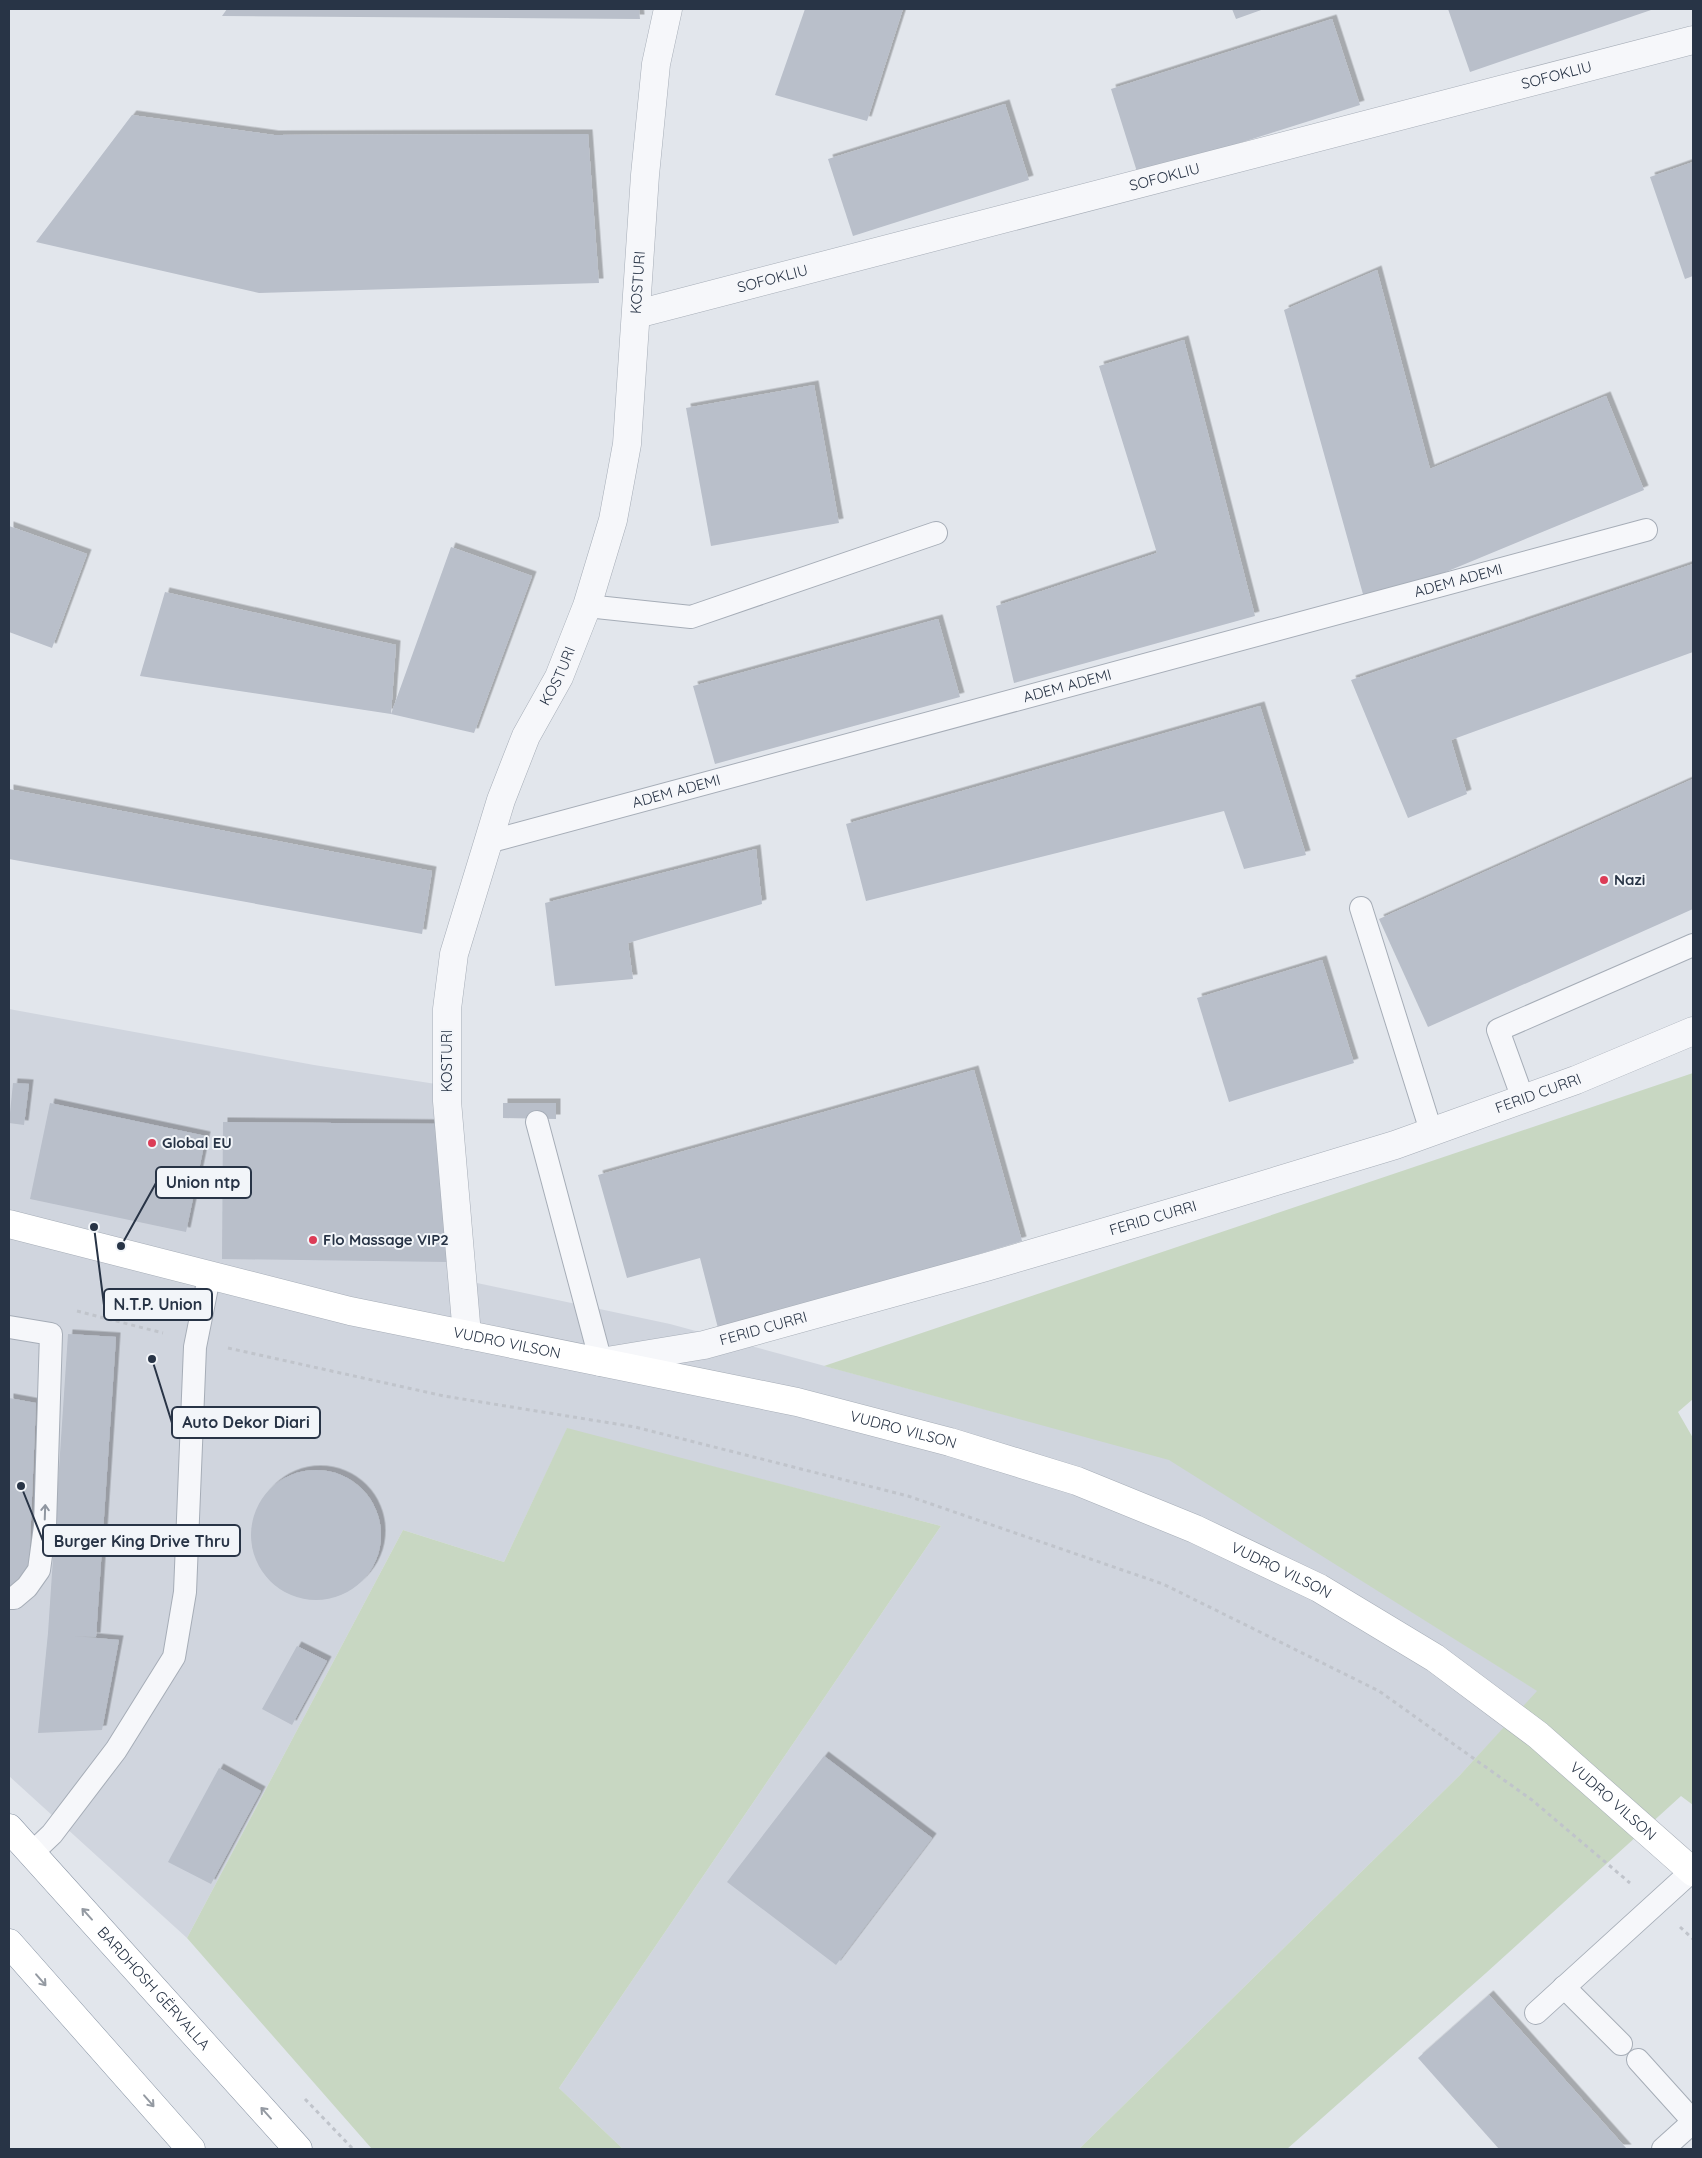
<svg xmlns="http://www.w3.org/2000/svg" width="1702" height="2158" font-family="Quicksand,sans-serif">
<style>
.built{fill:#d0d5de}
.green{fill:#c8d7c2}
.building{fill:#b9bfca;filter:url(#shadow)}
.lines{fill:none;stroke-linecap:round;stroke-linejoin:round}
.service-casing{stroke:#a6adb7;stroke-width:24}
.minor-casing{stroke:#a6adb7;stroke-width:29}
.tertiary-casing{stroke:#a6adb7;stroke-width:29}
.secondary-casing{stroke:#a6adb7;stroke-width:29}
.trunk-casing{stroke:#8894a4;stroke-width:29}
.path{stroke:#c0c4cb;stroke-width:3;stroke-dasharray:4 4;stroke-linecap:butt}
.service{stroke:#f6f7fa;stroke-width:22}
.minor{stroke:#f6f7fa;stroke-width:28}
.tertiary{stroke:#f6f7fa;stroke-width:28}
.secondary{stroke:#fff;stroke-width:28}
.trunk{stroke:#fff;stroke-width:28}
.oneway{stroke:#8f96a0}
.oneway2{stroke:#949aa2}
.poi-dot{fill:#dc3c57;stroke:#f2f5f9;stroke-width:2}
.labels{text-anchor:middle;stroke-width:4;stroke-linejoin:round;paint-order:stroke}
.street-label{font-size:15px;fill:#283446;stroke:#f2f5f9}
.poi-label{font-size:15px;font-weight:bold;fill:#283446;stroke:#f2f5f9;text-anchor:start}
.leader{fill:none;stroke:#283446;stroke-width:2}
.callout-dot{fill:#283446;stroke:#f2f5f9;stroke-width:2}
.callout{fill:#f2f5f9;stroke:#283446;stroke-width:2}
.callout-label{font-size:16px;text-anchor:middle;font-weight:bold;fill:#283446}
</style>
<defs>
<filter id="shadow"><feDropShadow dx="4.5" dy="-4.5" stdDeviation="0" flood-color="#0004"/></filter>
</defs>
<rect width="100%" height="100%" fill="#e2e6ec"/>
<path class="built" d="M 9,1009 L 314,1065 L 455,1087 L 463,1280 L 670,1324 L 1169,1459 L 1538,1691 L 1460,1775 L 1079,2149 L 623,2149 L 559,2088 L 941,1526 L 567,1429 L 504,1562 L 403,1530 L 187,1938 L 9,1776 Z"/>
<g class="green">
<path d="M 1693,1073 L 1693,1399 L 1678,1412 L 1693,1438 L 1693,1805 L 1681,1796 L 1486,1973 L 1287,2149 L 1079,2149 L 1460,1775 L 1537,1691 L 1169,1460 L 824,1366 Z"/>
<path d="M 567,1428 L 941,1526 L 559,2088 L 623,2149 L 372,2149 L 187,1938 L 403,1530 L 504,1562 Z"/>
</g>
<g class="building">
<path d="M 227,9 L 639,9 L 640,19 L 222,16 Z"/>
<path d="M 805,9 L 903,9 L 867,121 L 775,95 Z"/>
<path d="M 1232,9 L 1264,9 L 1236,19 Z"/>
<path d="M 1448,9 L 1654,9 L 1470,72 Z"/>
<path d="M 1332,19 L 1360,105 L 1138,175 L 1111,89 Z"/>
<path d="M 1005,104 L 1029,180 L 853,236 L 828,159 Z"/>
<path d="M 132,115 L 274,135 L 588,134 L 599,283 L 259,293 L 36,242 Z"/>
<path d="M 1693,162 L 1693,276 L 1685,279 L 1650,177 Z"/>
<path d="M 1377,270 L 1430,469 L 1606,396 L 1644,490 L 1366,605 L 1284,310 Z"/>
<path d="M 1184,340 L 1255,616 L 1014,683 L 996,606 L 1157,553 L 1099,366 Z"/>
<path d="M 814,385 L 839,523 L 711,546 L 686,408 Z"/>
<path d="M 9,526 L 87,554 L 52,648 L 9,632 Z"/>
<path d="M 451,547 L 532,576 L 474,733 L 391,714 L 140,676 L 165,592 L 396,645 L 391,714 Z"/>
<path d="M 1693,564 L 1693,652 L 1451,740 L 1467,794 L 1408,818 L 1351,680 Z"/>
<path d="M 938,619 L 960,697 L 715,764 L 693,686 Z"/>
<path d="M 1260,706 L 1306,855 L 1244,869 L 1224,811 L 866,901 L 846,824 Z"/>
<path d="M 1693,779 L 1693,909 L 1428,1027 L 1379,919 Z"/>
<path d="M 9,789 L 432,871 L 422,934 L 9,859 Z"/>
<path d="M 756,849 L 762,904 L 628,943 L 633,979 L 555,986 L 545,903 Z"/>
<path d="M 1322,960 L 1354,1063 L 1229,1102 L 1197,998 Z"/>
<path d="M 974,1070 L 1022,1241 L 719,1332 L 700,1258 L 627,1278 L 598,1175 Z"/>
<path d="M 13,1083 L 29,1084 L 24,1125 L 9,1123 Z"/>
<path d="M 50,1103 L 206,1136 L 186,1232 L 30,1199 Z"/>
<path d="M 503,1103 L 556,1103 L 556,1119 L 503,1118 Z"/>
<path d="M 223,1122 L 449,1124 L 447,1262 L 222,1259 Z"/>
<path d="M 68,1334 L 116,1337 L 96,1637 L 74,1636 L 119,1640 L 102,1730 L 38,1733 L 48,1633 Z"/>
<path d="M 9,1398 L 36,1403 L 29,1569 L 12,1588 L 9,1585 Z"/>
<circle cx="316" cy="1535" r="65"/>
<path d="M 297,1646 L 327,1661 L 292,1725 L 262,1709 Z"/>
<path d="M 824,1756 L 932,1838 L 836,1965 L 727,1882 Z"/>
<path d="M 219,1768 L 261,1791 L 211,1884 L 168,1862 Z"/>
<path d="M 1489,1995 L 1627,2149 L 1499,2149 L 1418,2058 Z"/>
</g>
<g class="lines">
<defs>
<g id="service">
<path d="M 587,606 L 691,617 L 936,533"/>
<path id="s1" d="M 488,842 L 1646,530"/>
<path d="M 1361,908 L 1431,1131"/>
<path d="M 1523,1099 L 1498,1030 L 1693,945"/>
<path d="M 537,1122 L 601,1362"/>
<path d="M 9,1327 L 51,1334 L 45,1526 L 39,1570 L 27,1587 L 14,1598 L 9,1598"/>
<path d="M 32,1853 L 52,1834 L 116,1750 L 174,1657 L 185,1592 L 195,1347 L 209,1277"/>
<path d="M 1564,1987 L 1621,2044"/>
<path d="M 1536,2013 L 1692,1871"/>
<path d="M 1638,2060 L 1693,2121"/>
<path d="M 1663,2149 L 1693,2122"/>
</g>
<g id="minor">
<path id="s2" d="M 637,314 L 1693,40"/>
<path id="s3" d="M 467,1335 L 447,1101 L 447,1009 L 454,954 L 501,800 L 526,736 L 559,677 L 587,606 L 613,520 L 627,444 L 645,175 L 656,64 L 668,9"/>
</g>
<g id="tertiary">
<path id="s4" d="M 601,1362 L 704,1345 L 986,1267 L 1194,1206 L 1395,1145 L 1576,1080 L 1693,1031"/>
</g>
<g id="secondary">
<path id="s5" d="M 9,1224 L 350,1311 L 797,1402 L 950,1442 L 1077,1481 L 1195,1529 L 1319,1588 L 1435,1658 L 1538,1735 L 1693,1872"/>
</g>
<g id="trunk">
<path id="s6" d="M 9,1828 L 298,2149"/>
<path d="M 9,1943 L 191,2149"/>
</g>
</defs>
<use href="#service" class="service-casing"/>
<use href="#minor" class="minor-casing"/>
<use href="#tertiary" class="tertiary-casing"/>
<use href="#secondary" class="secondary-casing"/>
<use href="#trunk" class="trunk-casing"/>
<g class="path">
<path d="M 77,1311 L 163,1333"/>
<path d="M 228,1348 L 444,1396 L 635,1427 L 908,1496 L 1163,1584 L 1379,1691 L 1532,1800 L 1630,1883"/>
<path d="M 1680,1927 L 1693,1939"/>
<path d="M 305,2099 L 353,2149"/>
</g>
<use href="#service" class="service"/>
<use href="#minor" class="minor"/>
<use href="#tertiary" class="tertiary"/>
<use href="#secondary" class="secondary"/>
<use href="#trunk" class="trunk"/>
</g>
<defs><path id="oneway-shaft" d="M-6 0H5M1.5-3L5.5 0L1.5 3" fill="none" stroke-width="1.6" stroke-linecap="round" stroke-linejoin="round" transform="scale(1.25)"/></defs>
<use class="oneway" href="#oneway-shaft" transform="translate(45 1512) rotate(-88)"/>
<g class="oneway2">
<use href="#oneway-shaft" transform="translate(87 1914) rotate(-132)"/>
<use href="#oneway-shaft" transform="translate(41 1980) rotate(49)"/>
<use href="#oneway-shaft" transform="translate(149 2101) rotate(49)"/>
<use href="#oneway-shaft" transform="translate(266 2113) rotate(-132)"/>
</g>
<g class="poi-dot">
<circle cx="1604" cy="880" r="5"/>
<circle cx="152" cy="1143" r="5"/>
<circle cx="313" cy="1240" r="5"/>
</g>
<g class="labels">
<g class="street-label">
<text dy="5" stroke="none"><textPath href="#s2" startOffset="950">SOFOKLIU</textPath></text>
<text dy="5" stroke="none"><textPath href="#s2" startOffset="545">SOFOKLIU</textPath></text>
<text dy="5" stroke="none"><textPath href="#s2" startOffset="140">SOFOKLIU</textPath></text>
<text dy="5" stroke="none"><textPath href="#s3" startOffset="1085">KOSTURI</textPath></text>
<text dy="5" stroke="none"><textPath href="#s1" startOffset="1005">ADEM ADEMI</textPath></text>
<text dy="5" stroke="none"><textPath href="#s3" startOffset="680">KOSTURI</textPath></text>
<text dy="5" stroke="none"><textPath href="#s1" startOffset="600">ADEM ADEMI</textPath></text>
<text dy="5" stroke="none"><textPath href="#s1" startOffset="195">ADEM ADEMI</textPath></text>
<text transform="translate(447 1061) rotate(-90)" y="5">KOSTURI</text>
<text dy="5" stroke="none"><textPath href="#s4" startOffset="976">FERID CURRI</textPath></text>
<text dy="5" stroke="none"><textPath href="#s4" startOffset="571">FERID CURRI</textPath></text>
<text dy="5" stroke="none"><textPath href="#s4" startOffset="166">FERID CURRI</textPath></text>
<text dy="5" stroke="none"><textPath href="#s5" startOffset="512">VUDRO VILSON</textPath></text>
<text dy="5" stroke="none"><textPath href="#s5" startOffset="918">VUDRO VILSON</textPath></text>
<text dy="5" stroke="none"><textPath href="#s5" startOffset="1322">VUDRO VILSON</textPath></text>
<text dy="5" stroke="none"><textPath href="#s5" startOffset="1728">VUDRO VILSON</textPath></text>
<text dy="5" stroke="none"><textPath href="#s6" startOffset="216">BARDHOSH GËRVALLA</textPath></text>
</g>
<g class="poi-label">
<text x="1614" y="885">Nazi</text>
<text x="162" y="1148">Global EU</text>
<text x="323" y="1245">Flo Massage VIP2</text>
</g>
</g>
<path class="leader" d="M121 1246L156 1183M94 1227L104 1305M152 1359L172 1423M21 1486L43 1541"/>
<g class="callout-dot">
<circle cx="121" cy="1246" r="5"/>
<circle cx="94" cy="1227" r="5"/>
<circle cx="152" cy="1359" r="5"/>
<circle cx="21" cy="1486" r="5"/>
</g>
<g class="callout">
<rect x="156" y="1167" width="95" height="31" rx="5"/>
<rect x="104" y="1289" width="108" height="31" rx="5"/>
<rect x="172" y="1407" width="148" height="31" rx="5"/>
<rect x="43" y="1525" width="197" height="31" rx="5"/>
</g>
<g class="callout-label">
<text x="203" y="1188">Union ntp</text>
<text x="158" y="1310">N.T.P. Union</text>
<text x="246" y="1428">Auto Dekor Diari</text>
<text x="142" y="1547">Burger King Drive Thru</text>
</g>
<rect width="1702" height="2158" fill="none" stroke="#283446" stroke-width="20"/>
</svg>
